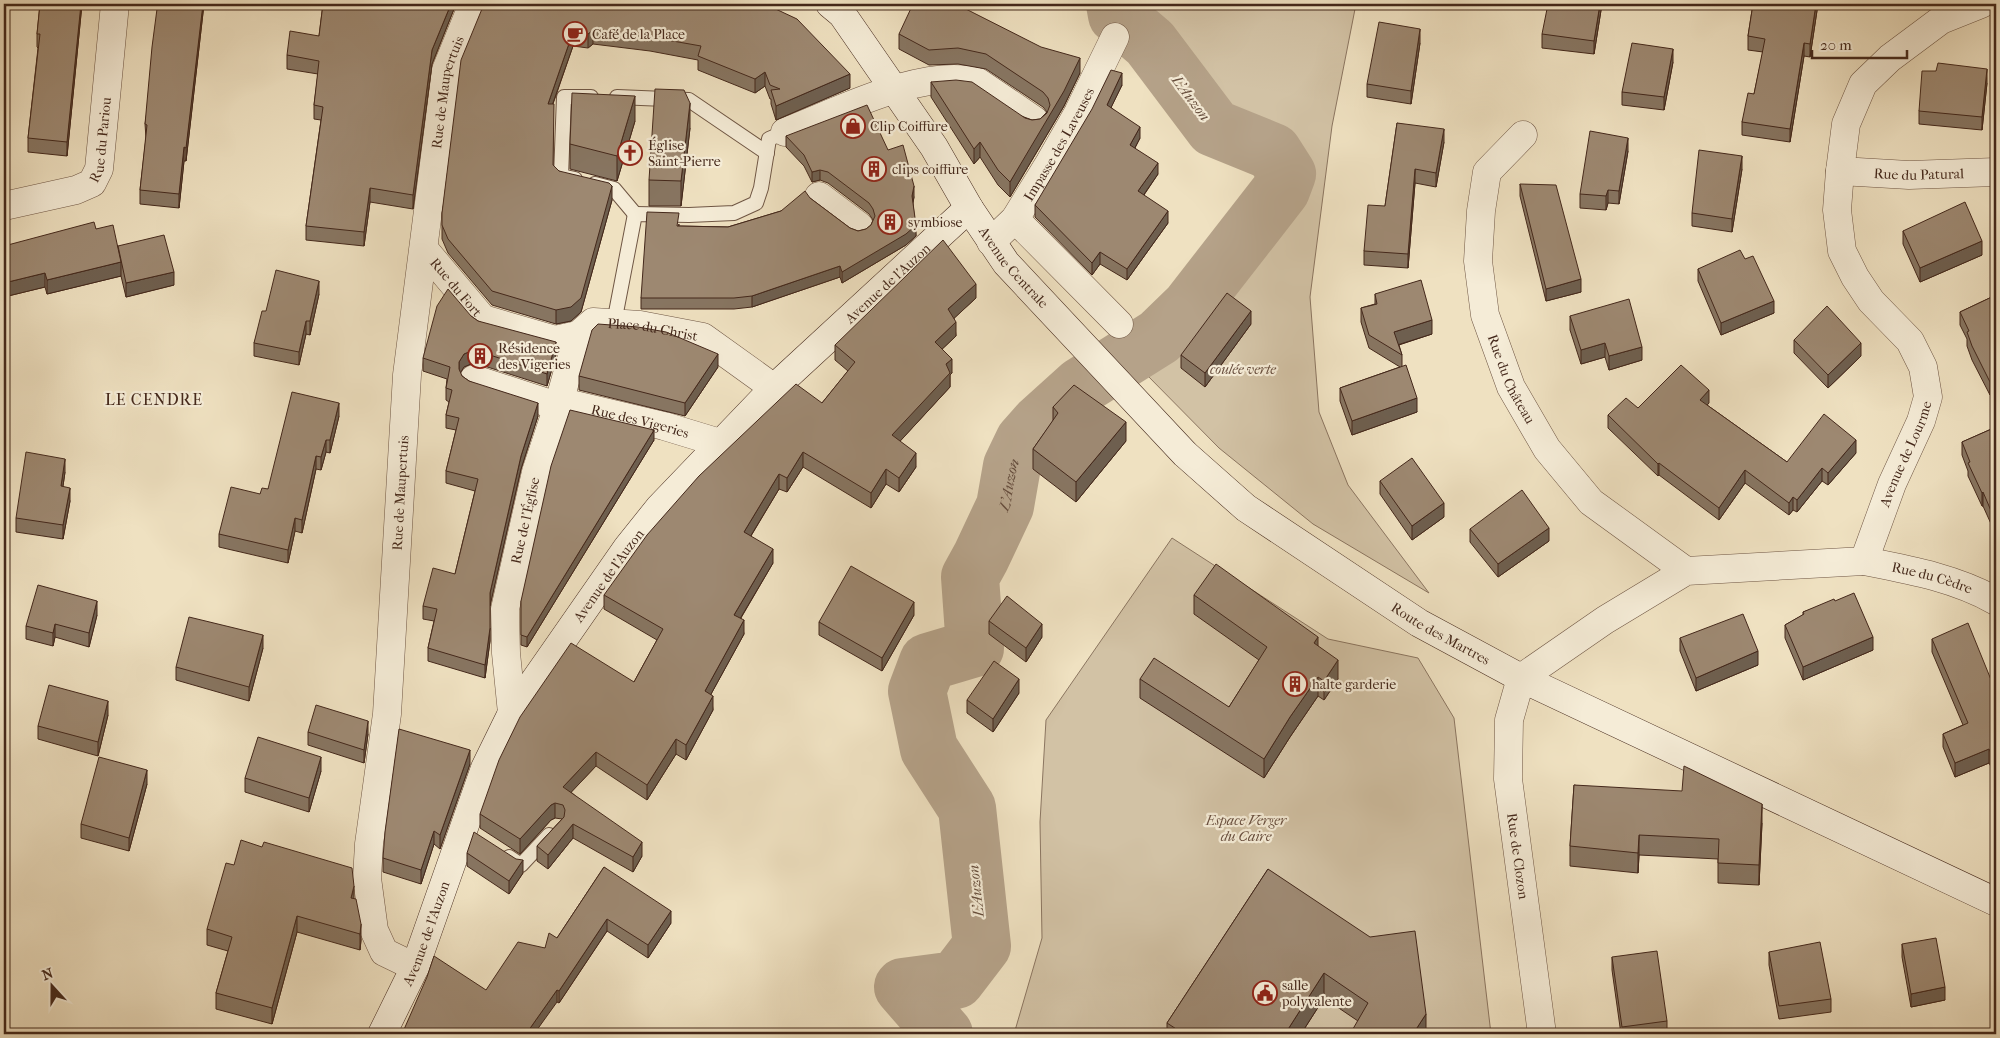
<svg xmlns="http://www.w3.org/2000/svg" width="2000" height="1038" font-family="'IM FELL French Canon',serif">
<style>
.green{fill:#d2c2a5;stroke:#8b7560}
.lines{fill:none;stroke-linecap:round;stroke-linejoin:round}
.river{stroke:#b5a289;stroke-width:58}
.service-casing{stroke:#6f5644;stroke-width:16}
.minor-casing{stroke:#6f5644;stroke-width:29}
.secondary-casing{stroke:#44281b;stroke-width:29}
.service{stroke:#f5ecd7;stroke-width:14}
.minor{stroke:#f5ecd7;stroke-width:28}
.secondary{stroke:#f5ecd7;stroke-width:28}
.wall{fill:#877561;stroke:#44281b}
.shaded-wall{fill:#6e5f4f;stroke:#44281b}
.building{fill:#9d8871;stroke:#44281b}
.labels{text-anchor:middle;stroke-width:4.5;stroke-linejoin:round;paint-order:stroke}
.poi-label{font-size:14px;fill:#44281b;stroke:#f5ecd7;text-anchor:start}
.street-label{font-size:14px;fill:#44281b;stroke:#f5ecd7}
.park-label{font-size:14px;font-style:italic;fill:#684e3e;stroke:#f5ecd7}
.water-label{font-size:15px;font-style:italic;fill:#664d3c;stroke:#f5ecd7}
.quarter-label{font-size:16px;letter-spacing:1px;fill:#44281b;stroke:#f5ecd7}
</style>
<rect width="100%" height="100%" fill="#efe1c1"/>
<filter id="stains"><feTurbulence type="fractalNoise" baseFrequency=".004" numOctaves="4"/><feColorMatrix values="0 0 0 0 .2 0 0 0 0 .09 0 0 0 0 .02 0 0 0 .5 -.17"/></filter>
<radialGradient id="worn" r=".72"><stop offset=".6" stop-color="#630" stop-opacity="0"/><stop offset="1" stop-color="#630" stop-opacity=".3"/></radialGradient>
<g class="green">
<path d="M 1115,4 L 1356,4 L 1332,126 L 1310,297 L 1319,412 L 1348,485 L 1429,593 L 1313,524 L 1219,448 L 1144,372 L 1269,227 L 1286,174 L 1273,152 L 1214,128 L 1150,43 L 1117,15 Z"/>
<path d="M 1172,538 L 1328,639 L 1418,658 L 1454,718 L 1491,1034 L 1014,1034 L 1042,938 L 1040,822 L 1046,720 Z"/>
</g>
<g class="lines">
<path class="river" id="s1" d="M 944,1034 L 903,987 L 956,980 L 982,946 L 967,808 L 929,749 L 917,691 L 928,662 L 975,648 L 970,577 L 981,557 L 1005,506 L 1012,466 L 1024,441 L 1040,423 L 1081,386 L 1159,337 L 1190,307 L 1281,190 L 1287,174 L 1273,152 L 1214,128 L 1150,43 L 1117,15 L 1115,4"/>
<defs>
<g id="service">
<path d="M 617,97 L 689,100 L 767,153"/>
<path d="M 575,179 L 561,176 L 564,97 L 591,97"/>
<path d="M 595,184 L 614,189 L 635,214"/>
<path d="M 614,323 L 635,214 L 689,215 L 734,213 L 756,203 L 761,188 L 769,139 L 785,132"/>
<path d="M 509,857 L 521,865 L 549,835"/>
</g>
<g id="minor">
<path d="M 785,132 C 837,112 923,67 978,82 L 1034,120"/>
<path id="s2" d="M 1523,135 L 1487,172 L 1481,211 L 1478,261 L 1485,315 L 1511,387 L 1547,449 L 1591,502 L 1686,571"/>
<path id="s3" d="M 1840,171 L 1909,175 L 1996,172"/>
<path d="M 819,196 L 859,226"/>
<path id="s4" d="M 4,206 L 76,190 L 92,183 L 99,169 L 115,4"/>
<path d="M 1015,219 L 1119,324"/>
<path id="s5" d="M 991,242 L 1015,219 L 1050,162 L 1078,113 L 1115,37"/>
<path id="s6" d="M 424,249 L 483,319 L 555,340 L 578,335 L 593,322 L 640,325 L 703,337 L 774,388"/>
<path id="s7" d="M 474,379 L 548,403 L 571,404 L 664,426 L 720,443"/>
<path id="s8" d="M 1864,561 C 1910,570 1955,578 1996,601"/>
<path id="s9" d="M 512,713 L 506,653 L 505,609 L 536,472 L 559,403 L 578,335"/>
<path id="s10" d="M 415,967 L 384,952 L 374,930 L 367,878 L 369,844 L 387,714 L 407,375 L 446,70 L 473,4"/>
<path id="s11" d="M 1542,1034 L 1508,779 L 1509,720 L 1521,678 L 1605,620 L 1686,571 L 1864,561 L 1892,484 L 1921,421 L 1928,397 L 1923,367 L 1910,341 L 1871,301 L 1855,277 L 1842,251 L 1837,210 L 1840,171 L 1846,124 L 1863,84 L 1890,58 L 1941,20 L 1981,4"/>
</g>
<g id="secondary">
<path id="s12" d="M 830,4 L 842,14 L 934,147 L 969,208 L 1006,263 L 1185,454 L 1246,508 L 1419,623 L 1521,678 L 1996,902"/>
<path id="s13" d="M 382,1034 L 415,967 L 485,768 L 512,713 L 627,548 L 659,508 L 774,388 L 969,208"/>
</g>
</defs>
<use href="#service" class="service-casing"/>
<use href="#minor" class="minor-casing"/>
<use href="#secondary" class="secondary-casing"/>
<use href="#service" class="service"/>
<use href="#minor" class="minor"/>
<use href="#secondary" class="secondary"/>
</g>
<g class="wall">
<path d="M 40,4 L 82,4 L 67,156 L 28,152 L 28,138 L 38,48 L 37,47 L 37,34 Z"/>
<path d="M 165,4 L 204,4 L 186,161 L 184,161 L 179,208 L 140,204 L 140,190 L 146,138 L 145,124 Z"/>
<path d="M 323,4 L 456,4 L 432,64 L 413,209 L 370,202 L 364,246 L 306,240 L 306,226 L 321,120 L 314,119 L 314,105 L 318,74 L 287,69 L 287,55 L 319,36 Z"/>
<path d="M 484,4 L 765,4 L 850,88 L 776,120 L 771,104 L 771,99 L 770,99 L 765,86 L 755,93 L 698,70 L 698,60 L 650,51 L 593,44 L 588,48 L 573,46 L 553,104 L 553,166 L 559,171 L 612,200 L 581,312 L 571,321 L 556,324 L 492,305 L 448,253 L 442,239 L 442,213 Z"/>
<path d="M 1468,4 L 1511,4 L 1511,9 Z"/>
<path d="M 1602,4 L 1594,54 L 1542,48 L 1542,34 Z"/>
<path d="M 1753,4 L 1818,4 L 1810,57 L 1804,56 L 1790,142 L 1742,135 L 1742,122 L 1754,94 L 1763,52 L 1748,50 L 1748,36 Z"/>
<path d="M 899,34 L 1080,73 L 1064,106 L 1010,197 L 998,185 L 980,157 L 974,164 L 931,97 L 931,82 L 1032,120 L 1040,119 L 1047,112 L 1043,107 L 986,69 L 958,64 L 929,65 L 899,49 Z"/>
<path d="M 1420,43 L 1411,104 L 1367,97 L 1367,84 Z"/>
<path d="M 1673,62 L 1664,110 L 1622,105 L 1622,92 Z"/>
<path d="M 1936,71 L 1987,83 L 1982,130 L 1919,124 L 1919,111 Z"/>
<path d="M 1122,85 L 1111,107 L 1140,138 L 1135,148 L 1158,174 L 1144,195 L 1168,223 L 1127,280 L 1100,264 L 1092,275 L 1035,217 L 1035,205 Z"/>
<path d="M 635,121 L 617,181 L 570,169 L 570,144 Z"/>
<path d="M 1397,123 L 1444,142 L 1436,187 L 1415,183 L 1408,268 L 1364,265 L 1364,251 L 1385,206 Z"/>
<path d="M 690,128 L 681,206 L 649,206 L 649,180 Z"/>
<path d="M 786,136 L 888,150 L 914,197 L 913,203 L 916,236 L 906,245 L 842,283 L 840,277 L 752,307 L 734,309 L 641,309 L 641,298 L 679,224 L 679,226 L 728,227 L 781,211 L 810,198 L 850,228 L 858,231 L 866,229 L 871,225 L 873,220 L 869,214 L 828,183 L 820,180 L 812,182 L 804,166 L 786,147 Z"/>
<path d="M 1628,151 L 1619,204 L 1608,203 L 1606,210 L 1580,208 L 1580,194 Z"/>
<path d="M 1742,169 L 1732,232 L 1692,226 L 1692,213 Z"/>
<path d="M 1520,184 L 1581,292 L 1546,301 L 1520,196 Z"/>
<path d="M 96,229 L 118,246 L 174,285 L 126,297 L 121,276 L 47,294 L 45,287 L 8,296 L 4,281 L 4,246 Z"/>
<path d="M 1903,231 L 1982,255 L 1920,282 L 1903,244 Z"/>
<path d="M 1745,259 L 1774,313 L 1721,335 L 1698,281 L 1698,269 Z"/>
<path d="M 319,294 L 310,335 L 306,334 L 299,365 L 254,356 L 254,343 L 266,311 Z"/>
<path d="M 1375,294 L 1432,334 L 1399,345 L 1402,355 L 1402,366 L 1417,412 L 1352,435 L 1340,401 L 1340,388 L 1400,367 L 1369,348 L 1361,322 L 1361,308 L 1375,304 Z"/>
<path d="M 1996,295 L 1990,395 L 1972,360 L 1967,346 L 1967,339 L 1960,325 L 1960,312 Z"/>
<path d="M 976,298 L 954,318 L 956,336 L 942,349 L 952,373 L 950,375 L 950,387 L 900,441 L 916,467 L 899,492 L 886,484 L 871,508 L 803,467 L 787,492 L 779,489 L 751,536 L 773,563 L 741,618 L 744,634 L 711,694 L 713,710 L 686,760 L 676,754 L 647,800 L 596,766 L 571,792 L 642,856 L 633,872 L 573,838 L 548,869 L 537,861 L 537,846 L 562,819 L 555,818 L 551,820 L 520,854 L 480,828 L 480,814 L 634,682 L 657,640 L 604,609 L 604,595 L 822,403 L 848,371 L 835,360 L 835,345 Z"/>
<path d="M 471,316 L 478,321 L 556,355 L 547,386 L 478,364 L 471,364 L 464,367 L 460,373 L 462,376 L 469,381 L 538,416 L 521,469 L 490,605 L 490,641 L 485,678 L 428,661 L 428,648 L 434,621 L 423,619 L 423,606 L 455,574 L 475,491 L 446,483 L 446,471 L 456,430 L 446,428 L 446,415 L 449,402 L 446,400 L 446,388 L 447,379 L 423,371 L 423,358 Z"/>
<path d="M 1570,316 L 1642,360 L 1609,370 L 1605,357 L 1581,364 L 1570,330 Z"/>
<path d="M 1251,324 L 1205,387 L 1181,368 L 1181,355 Z"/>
<path d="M 1794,340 L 1861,356 L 1828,388 L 1794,353 Z"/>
<path d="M 718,367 L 685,416 L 579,390 L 579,376 Z"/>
<path d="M 1709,403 L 1707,405 L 1787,462 L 1856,453 L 1828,485 L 1822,481 L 1797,512 L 1793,510 L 1789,515 L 1745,483 L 1719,520 L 1659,475 L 1658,476 L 1608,428 L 1608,415 L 1638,408 Z"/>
<path d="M 1053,407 L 1126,441 L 1076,502 L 1033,469 L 1033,449 L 1053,421 Z"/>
<path d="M 339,416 L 330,453 L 326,452 L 321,470 L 316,469 L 302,533 L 295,531 L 288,563 L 219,547 L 219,534 L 260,494 L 268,489 Z"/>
<path d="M 1996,427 L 1996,524 L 1992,526 L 1983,506 L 1982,506 L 1968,476 L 1968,471 L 1962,455 L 1962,442 Z"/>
<path d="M 654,440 L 527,647 L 521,645 L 521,601 Z"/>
<path d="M 65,472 L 63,486 L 70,501 L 63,539 L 16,532 L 16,518 Z"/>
<path d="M 1380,481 L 1444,517 L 1412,540 L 1380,494 Z"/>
<path d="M 1470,529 L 1549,541 L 1498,577 L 1470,542 Z"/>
<path d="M 1194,595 L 1318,646 L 1338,679 L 1324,700 L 1318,696 L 1290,737 L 1264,778 L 1140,698 L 1140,679 L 1229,707 L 1259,660 L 1194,614 Z"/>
<path d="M 1835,601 L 1873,650 L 1803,680 L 1785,638 L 1785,625 L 1803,615 L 1803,612 Z"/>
<path d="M 97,615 L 89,647 L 55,637 L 53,646 L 26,639 L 26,626 Z"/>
<path d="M 914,615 L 882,671 L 819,635 L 819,622 Z"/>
<path d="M 989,621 L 1042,637 L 1026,662 L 989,634 Z"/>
<path d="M 1680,638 L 1758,665 L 1696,691 L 1680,651 Z"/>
<path d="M 1932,639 L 1996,692 L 1996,774 L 1995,774 L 1989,763 L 1955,777 L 1943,747 L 1943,734 L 1963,725 L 1932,652 Z"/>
<path d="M 263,648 L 249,701 L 176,680 L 176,667 Z"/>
<path d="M 1019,693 L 993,732 L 967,713 L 967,700 Z"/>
<path d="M 108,715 L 98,756 L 38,739 L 38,726 Z"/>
<path d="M 308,732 L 368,734 L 364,763 L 308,745 Z"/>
<path d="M 470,764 L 440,849 L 434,844 L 421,884 L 383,872 L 383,858 Z"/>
<path d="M 321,771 L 309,812 L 245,792 L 245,778 Z"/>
<path d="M 147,784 L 129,851 L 81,838 L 81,824 Z"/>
<path d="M 1574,785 L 1762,823 L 1759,885 L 1718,883 L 1718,859 L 1639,855 L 1638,873 L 1570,866 L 1570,846 Z"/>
<path d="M 467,853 L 523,873 L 509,894 L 467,866 Z"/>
<path d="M 604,867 L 671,923 L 648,958 L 607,931 L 559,1003 L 557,1002 L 486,990 L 545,948 L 557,938 Z"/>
<path d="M 1268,869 L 1426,1034 L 1358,1021 L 1324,998 L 1301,1034 L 1167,1034 L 1167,1023 Z"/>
<path d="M 354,899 L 361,940 L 360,950 L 297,932 L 272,1024 L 216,1009 L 216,993 L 228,951 L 207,945 L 207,929 Z"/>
<path d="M 1902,944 L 1945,1000 L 1911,1007 L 1902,957 Z"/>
<path d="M 1769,952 L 1831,999 L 1831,1012 L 1779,1019 L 1769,965 Z"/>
<path d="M 1612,957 L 1667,1021 L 1667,1034 L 1621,1034 L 1612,970 Z"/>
</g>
<g class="shaded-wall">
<path d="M 81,4 L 82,4 L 67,156 L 67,142 Z"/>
<path d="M 203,4 L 204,4 L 186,161 L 186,148 Z"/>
<path d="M 451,4 L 456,4 L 432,64 L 413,209 L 413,195 L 432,50 Z"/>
<path d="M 1600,4 L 1602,4 L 1594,54 L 1594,41 Z"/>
<path d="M 1816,4 L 1818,4 L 1810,57 L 1810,44 Z"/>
<path d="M 1420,29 L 1420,43 L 1411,104 L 1411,91 Z"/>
<path d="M 593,30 L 593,44 L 588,48 L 588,34 Z"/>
<path d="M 573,32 L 573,46 L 548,117 L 548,104 Z"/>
<path d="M 1804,43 L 1804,56 L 1790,142 L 1790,129 Z"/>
<path d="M 1673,49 L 1673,62 L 1664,110 L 1664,97 Z"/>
<path d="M 1080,58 L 1080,73 L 1064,106 L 1010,197 L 1010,182 Z"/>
<path d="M 1987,69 L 1987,83 L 1982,130 L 1982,117 Z"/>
<path d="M 765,72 L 765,86 L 755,93 L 755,79 Z"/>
<path d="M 1122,73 L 1122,85 L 1107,116 L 1107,105 Z"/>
<path d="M 850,74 L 850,88 L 776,120 L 776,106 Z"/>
<path d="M 635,96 L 635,121 L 617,181 L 617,156 Z"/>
<path d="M 690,103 L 690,128 L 681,206 L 681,181 Z"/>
<path d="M 1140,127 L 1140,138 L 1130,157 L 1130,145 Z"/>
<path d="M 1444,129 L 1444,142 L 1436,187 L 1436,173 Z"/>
<path d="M 1628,138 L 1628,151 L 1619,204 L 1619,191 Z"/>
<path d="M 980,142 L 980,157 L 974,164 L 974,149 Z"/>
<path d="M 184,147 L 184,161 L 179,208 L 179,194 Z"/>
<path d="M 1742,156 L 1742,169 L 1732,232 L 1732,219 Z"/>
<path d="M 1158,163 L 1158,174 L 1138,203 L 1138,191 Z"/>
<path d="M 1415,169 L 1415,183 L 1408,268 L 1408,254 Z"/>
<path d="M 820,170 L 820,180 L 812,182 L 812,172 Z"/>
<path d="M 612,186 L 612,200 L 581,312 L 571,321 L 556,324 L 556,310 Z"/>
<path d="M 914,186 L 914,197 L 912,206 L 912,196 Z"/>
<path d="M 370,188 L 370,202 L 364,246 L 364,232 Z"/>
<path d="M 1608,190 L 1608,203 L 1606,210 L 1606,196 Z"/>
<path d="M 1168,211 L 1168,223 L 1127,280 L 1127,269 Z"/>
<path d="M 916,225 L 916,236 L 906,245 L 842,283 L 842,272 Z"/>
<path d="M 1982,241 L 1982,255 L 1920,282 L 1920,268 Z"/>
<path d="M 1100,252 L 1100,264 L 1092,275 L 1092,263 Z"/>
<path d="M 121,262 L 121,276 L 47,294 L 47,280 Z"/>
<path d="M 840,266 L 840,277 L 752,307 L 752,296 Z"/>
<path d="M 174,272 L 174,285 L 126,297 L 126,283 Z"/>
<path d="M 45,273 L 45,287 L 8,296 L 8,282 Z"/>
<path d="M 1581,279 L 1581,292 L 1546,301 L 1546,289 Z"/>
<path d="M 319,281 L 319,294 L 310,335 L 310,321 Z"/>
<path d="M 976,284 L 976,298 L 948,324 L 948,309 Z"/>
<path d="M 1774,301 L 1774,313 L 1721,335 L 1721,323 Z"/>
<path d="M 1251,311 L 1251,324 L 1205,387 L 1205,373 Z"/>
<path d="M 1432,320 L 1432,334 L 1394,346 L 1394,332 Z"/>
<path d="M 306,321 L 306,334 L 299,365 L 299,352 Z"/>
<path d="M 956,322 L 956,336 L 935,356 L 935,342 Z"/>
<path d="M 556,342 L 556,355 L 547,386 L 547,374 Z"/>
<path d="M 1605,343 L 1605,357 L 1581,364 L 1581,350 Z"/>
<path d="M 1861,343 L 1861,356 L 1828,388 L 1828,375 Z"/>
<path d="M 1642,347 L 1642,360 L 1609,370 L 1609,356 Z"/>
<path d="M 471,351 L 471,364 L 464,367 L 459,375 L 459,362 L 464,354 Z"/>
<path d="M 718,354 L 718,367 L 685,416 L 685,403 Z"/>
<path d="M 952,359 L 952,373 L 950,375 L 950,387 L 892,450 L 892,435 L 946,364 Z"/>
<path d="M 1996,379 L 1996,393 L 1990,395 L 1990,382 Z"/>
<path d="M 1709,390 L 1709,403 L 1700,413 L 1700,400 Z"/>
<path d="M 1417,398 L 1417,412 L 1352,435 L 1352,421 Z"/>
<path d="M 339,403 L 339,416 L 330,453 L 330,440 Z"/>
<path d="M 538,403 L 538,416 L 521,469 L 490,606 L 490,593 L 521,456 Z"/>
<path d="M 1126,422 L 1126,441 L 1076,502 L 1076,482 Z"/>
<path d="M 654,430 L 654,440 L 527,647 L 527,637 Z"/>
<path d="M 326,440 L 326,452 L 321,470 L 321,457 Z"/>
<path d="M 1856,440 L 1856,453 L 1828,485 L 1828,473 Z"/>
<path d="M 803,452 L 803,467 L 787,492 L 787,478 Z"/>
<path d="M 916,453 L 916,467 L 899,492 L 899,478 Z"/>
<path d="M 316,456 L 316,469 L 302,533 L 302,520 Z"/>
<path d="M 65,459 L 65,472 L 61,499 L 61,486 Z"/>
<path d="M 1659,463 L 1659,475 L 1658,476 L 1658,464 Z"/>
<path d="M 1822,468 L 1822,481 L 1797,512 L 1797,500 Z"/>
<path d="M 886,469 L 886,484 L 871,508 L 871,493 Z"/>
<path d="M 1745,470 L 1745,483 L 1719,520 L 1719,508 Z"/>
<path d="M 779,474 L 779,489 L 744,547 L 744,532 Z"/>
<path d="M 70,488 L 70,501 L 63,539 L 63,525 Z"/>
<path d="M 1983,492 L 1983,506 L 1982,506 L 1982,493 Z"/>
<path d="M 1793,497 L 1793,510 L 1789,515 L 1789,503 Z"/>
<path d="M 1444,503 L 1444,517 L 1412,540 L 1412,526 Z"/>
<path d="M 1996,511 L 1996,524 L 1992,526 L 1992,513 Z"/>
<path d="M 295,518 L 295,531 L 288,563 L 288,550 Z"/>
<path d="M 1549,528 L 1549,541 L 1498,577 L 1498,564 Z"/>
<path d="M 773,549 L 773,563 L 734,629 L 734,615 Z"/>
<path d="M 97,601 L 97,615 L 89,647 L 89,633 Z"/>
<path d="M 914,602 L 914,615 L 882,671 L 882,658 Z"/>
<path d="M 744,620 L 744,634 L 705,705 L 705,691 Z"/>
<path d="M 55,624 L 55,637 L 53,646 L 53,633 Z"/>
<path d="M 1042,624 L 1042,637 L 1026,662 L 1026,648 Z"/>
<path d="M 490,628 L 490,641 L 485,678 L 485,665 Z"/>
<path d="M 263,635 L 263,648 L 249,701 L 249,687 Z"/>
<path d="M 1318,637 L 1318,656 L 1314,643 Z"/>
<path d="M 1873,637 L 1873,650 L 1803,680 L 1803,667 Z"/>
<path d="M 1758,651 L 1758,665 L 1696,691 L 1696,678 Z"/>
<path d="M 1338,660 L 1338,679 L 1324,700 L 1324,681 Z"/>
<path d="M 1318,677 L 1318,696 L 1290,737 L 1264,778 L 1264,759 L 1290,717 Z"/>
<path d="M 1019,679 L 1019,693 L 993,732 L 993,719 Z"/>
<path d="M 713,696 L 713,710 L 686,760 L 686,745 Z"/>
<path d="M 108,701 L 108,715 L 98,756 L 98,742 Z"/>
<path d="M 368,721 L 368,734 L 364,763 L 364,750 Z"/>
<path d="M 676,739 L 676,754 L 647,800 L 647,785 Z"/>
<path d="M 1989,749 L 1989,763 L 1955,777 L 1955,763 Z"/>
<path d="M 470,750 L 470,764 L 440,849 L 440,835 Z"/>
<path d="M 596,752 L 596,766 L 563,801 L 563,787 Z"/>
<path d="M 321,757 L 321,771 L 309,812 L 309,798 Z"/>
<path d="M 1996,760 L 1996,774 L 1995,774 L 1995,761 Z"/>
<path d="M 147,770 L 147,784 L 129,851 L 129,838 Z"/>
<path d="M 555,803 L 555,818 L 551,820 L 520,854 L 520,839 L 551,805 Z"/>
<path d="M 1762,804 L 1762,823 L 1759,885 L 1759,865 Z"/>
<path d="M 573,824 L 573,838 L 548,869 L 548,855 Z"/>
<path d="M 434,831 L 434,844 L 421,884 L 421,870 Z"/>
<path d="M 1639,835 L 1639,855 L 1638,873 L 1638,853 Z"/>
<path d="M 642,842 L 642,856 L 633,872 L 633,857 Z"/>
<path d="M 523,860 L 523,873 L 509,894 L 509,881 Z"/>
<path d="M 354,886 L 354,902 L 351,898 Z"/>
<path d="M 671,911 L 671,923 L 648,958 L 648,945 Z"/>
<path d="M 297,916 L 297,932 L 272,1024 L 272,1008 Z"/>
<path d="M 607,919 L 607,931 L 559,1003 L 559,991 Z"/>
<path d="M 361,924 L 361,940 L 360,950 L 360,934 Z"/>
<path d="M 1324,973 L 1324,998 L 1301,1034 L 1285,1034 Z"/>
<path d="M 1945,987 L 1945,1000 L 1911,1007 L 1911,994 Z"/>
<path d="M 557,990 L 557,1002 L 534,1034 L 526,1034 Z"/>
<path d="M 1426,1014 L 1426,1034 L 1413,1034 Z"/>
</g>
<g class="building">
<path d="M 40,4 L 81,4 L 67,142 L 28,138 L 40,34 L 37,34 Z"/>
<path d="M 165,4 L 203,4 L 186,148 L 184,147 L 179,194 L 140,190 L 147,125 L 145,124 L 152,47 L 157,9 L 165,9 Z"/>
<path d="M 323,4 L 451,4 L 432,50 L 413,195 L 370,188 L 364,232 L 306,226 L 323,107 L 314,105 L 319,61 L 287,55 L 290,31 L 319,36 Z"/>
<path d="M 484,4 L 765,4 L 797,19 L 850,74 L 776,106 L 771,90 L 780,89 L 770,85 L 765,72 L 755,79 L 698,56 L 701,46 L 650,37 L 593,30 L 588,34 L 573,32 L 548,104 L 554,104 L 553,165 L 559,171 L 609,183 L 612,186 L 581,298 L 571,307 L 556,310 L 492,291 L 448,239 L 442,225 L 442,213 L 461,60 Z"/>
<path d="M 913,4 L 956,4 L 1041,47 L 1080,58 L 1064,91 L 1010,182 L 998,170 L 980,142 L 974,149 L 931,82 L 956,80 L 972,82 L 1025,118 L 1032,120 L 1040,119 L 1047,113 L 1050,105 L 1048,98 L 1043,92 L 986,54 L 958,48 L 929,50 L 899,34 Z"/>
<path d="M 1548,4 L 1600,4 L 1594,41 L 1542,34 Z"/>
<path d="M 1753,4 L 1816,4 L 1810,44 L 1804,43 L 1790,129 L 1742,122 L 1748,93 L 1754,94 L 1765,39 L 1748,36 Z"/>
<path d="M 1379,22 L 1420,29 L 1411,91 L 1367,84 Z"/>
<path d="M 1632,43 L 1673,49 L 1664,97 L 1622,92 Z"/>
<path d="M 1938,63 L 1987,69 L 1982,117 L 1919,111 L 1922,71 L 1936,71 Z"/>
<path d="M 1111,70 L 1122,73 L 1107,105 L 1140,127 L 1130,145 L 1158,163 L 1138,191 L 1168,211 L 1127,269 L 1100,252 L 1092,263 L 1035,205 L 1092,109 Z"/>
<path d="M 655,89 L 684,90 L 690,103 L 681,181 L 649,180 Z"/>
<path d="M 572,93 L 635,96 L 617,156 L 570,144 Z"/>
<path d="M 867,105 L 888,150 L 903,145 L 914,186 L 912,196 L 916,225 L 906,234 L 842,272 L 840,266 L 752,296 L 734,298 L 641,298 L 647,212 L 679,213 L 677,226 L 728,227 L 781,211 L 805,191 L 810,198 L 850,228 L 858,231 L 866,229 L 871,225 L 875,216 L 873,209 L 869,203 L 828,172 L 820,170 L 812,172 L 804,155 L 786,136 Z"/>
<path d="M 1397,123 L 1444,129 L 1436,173 L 1415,169 L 1408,254 L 1364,251 L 1368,205 L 1385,206 Z"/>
<path d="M 1590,131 L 1628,138 L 1619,191 L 1608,190 L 1606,196 L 1580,194 Z"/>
<path d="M 1699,150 L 1742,156 L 1732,219 L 1692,213 Z"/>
<path d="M 1520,184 L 1556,185 L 1581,279 L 1546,289 Z"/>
<path d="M 1965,202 L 1982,241 L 1920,268 L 1903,231 Z"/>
<path d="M 94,222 L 96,229 L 113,225 L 121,262 L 47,280 L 45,273 L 8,282 L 4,267 L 4,246 Z"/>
<path d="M 164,235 L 174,272 L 126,283 L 118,246 Z"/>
<path d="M 943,240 L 976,284 L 948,309 L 956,322 L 935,342 L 952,359 L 946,364 L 950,373 L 892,435 L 916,453 L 899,478 L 886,469 L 871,493 L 803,452 L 787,478 L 779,474 L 744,532 L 773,549 L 734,615 L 744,620 L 705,691 L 713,696 L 686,745 L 676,739 L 647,785 L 596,752 L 563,787 L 642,842 L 633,857 L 573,824 L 548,855 L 537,846 L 564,817 L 565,810 L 563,805 L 555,803 L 551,805 L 520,839 L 480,814 L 499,760 L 520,717 L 571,643 L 634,682 L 663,629 L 604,595 L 647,535 L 699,476 L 796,384 L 822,403 L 855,362 L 835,345 Z"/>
<path d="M 1740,250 L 1745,259 L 1753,256 L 1774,301 L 1721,323 L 1698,269 Z"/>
<path d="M 276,270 L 319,281 L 310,321 L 306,321 L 299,352 L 254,343 L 262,311 L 266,311 Z"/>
<path d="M 1421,280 L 1432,320 L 1394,332 L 1402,355 L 1369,335 L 1361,308 L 1377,304 L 1375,294 Z"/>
<path d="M 448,289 L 471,316 L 478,321 L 556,342 L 547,374 L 478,351 L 471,351 L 464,354 L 459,362 L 459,369 L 462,376 L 469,381 L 538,403 L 521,456 L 490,593 L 490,628 L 485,665 L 428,648 L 437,609 L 423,606 L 433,568 L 455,574 L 478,479 L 446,471 L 459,418 L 446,415 L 452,390 L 446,388 L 450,367 L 423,358 L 437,306 Z"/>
<path d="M 1227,293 L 1251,311 L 1205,373 L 1181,355 Z"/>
<path d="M 1996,295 L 1996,379 L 1990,382 L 1972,346 L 1967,332 L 1969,331 L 1960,312 Z"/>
<path d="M 1629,299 L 1642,347 L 1609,356 L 1605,343 L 1581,350 L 1570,316 Z"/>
<path d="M 1827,306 L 1861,343 L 1828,375 L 1794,340 Z"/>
<path d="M 598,324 L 638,327 L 666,332 L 718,354 L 685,403 L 579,376 L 592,330 Z"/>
<path d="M 1406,365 L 1417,398 L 1352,421 L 1340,388 Z"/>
<path d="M 1681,365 L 1709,390 L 1700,400 L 1787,462 L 1824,414 L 1856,440 L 1828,473 L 1822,468 L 1797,500 L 1793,497 L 1789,503 L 1745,470 L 1719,508 L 1659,463 L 1658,464 L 1608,415 L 1626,398 L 1638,408 Z"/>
<path d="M 1074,385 L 1126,422 L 1076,482 L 1033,449 L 1058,413 L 1053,407 Z"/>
<path d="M 292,392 L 339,403 L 330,440 L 326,440 L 321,457 L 316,456 L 302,520 L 295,518 L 288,550 L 219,534 L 231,487 L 260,494 L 262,488 L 268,489 Z"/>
<path d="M 570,410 L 654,430 L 527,637 L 521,635 L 521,601 L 551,466 Z"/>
<path d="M 1996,427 L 1996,511 L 1992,513 L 1983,492 L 1982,493 L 1968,463 L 1970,462 L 1962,442 Z"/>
<path d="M 26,452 L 65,459 L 61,486 L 70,488 L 63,525 L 16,518 Z"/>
<path d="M 1412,458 L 1444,503 L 1412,526 L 1380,481 Z"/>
<path d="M 1522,490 L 1549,528 L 1498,564 L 1470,529 Z"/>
<path d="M 1216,564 L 1318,637 L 1314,643 L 1338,660 L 1324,681 L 1318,677 L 1290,717 L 1264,759 L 1140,679 L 1154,658 L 1229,707 L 1267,647 L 1194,595 Z"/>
<path d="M 851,566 L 914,602 L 882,658 L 819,622 Z"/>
<path d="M 38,585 L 97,601 L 89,633 L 55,624 L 53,633 L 26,626 Z"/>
<path d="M 1854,593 L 1873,637 L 1803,667 L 1785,625 L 1804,614 L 1803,612 L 1834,599 L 1835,601 Z"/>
<path d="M 1007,596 L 1042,624 L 1026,648 L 989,621 Z"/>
<path d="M 1743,614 L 1758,651 L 1696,678 L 1680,638 Z"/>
<path d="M 189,617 L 263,635 L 249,687 L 176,667 Z"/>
<path d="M 1968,623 L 1996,692 L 1996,760 L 1995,761 L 1989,749 L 1955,763 L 1943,734 L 1968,723 L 1932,639 Z"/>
<path d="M 994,661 L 1019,679 L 993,719 L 967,700 Z"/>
<path d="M 49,685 L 108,701 L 98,742 L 38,726 Z"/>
<path d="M 316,705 L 368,721 L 364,750 L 308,732 Z"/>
<path d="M 399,729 L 470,750 L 440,835 L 434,831 L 421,870 L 383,858 L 385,832 Z"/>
<path d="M 258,737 L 321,757 L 309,798 L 245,778 Z"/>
<path d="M 99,757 L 147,770 L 129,838 L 81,824 Z"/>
<path d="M 1684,766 L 1762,804 L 1759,865 L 1718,863 L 1719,839 L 1639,835 L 1638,853 L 1570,846 L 1574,785 L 1682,791 Z"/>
<path d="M 474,832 L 516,859 L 523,860 L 509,881 L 467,853 Z"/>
<path d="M 241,840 L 262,847 L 264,842 L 352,868 L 354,886 L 351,898 L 356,899 L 361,924 L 360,934 L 297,916 L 272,1008 L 216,993 L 232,937 L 207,929 L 226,863 L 234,865 Z"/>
<path d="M 604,867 L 671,911 L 648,945 L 607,919 L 559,991 L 557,990 L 526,1034 L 402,1034 L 427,977 L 434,956 L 486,990 L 518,942 L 545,948 L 549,933 L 557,938 Z"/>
<path d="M 1268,869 L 1370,937 L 1415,931 L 1426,1014 L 1413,1034 L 1350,1034 L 1368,1003 L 1324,973 L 1285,1034 L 1184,1034 L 1167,1023 Z"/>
<path d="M 1936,938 L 1945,987 L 1911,994 L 1902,944 Z"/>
<path d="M 1820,942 L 1831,999 L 1779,1006 L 1769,952 Z"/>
<path d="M 1657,951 L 1667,1021 L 1622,1027 L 1612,957 Z"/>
</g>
<defs>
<symbol id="cafe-ring" viewBox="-11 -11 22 22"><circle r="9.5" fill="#f5ecd7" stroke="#8f2418" stroke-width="1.5"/><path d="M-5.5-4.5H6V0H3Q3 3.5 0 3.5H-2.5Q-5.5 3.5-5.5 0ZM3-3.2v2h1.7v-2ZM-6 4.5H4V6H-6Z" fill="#8f2418"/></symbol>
<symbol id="shop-ring" viewBox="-11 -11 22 22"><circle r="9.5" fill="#f5ecd7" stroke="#8f2418" stroke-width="1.5"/><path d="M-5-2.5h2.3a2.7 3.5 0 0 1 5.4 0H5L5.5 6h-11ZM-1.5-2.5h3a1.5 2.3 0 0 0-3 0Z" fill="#8f2418"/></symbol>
<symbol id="church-ring" viewBox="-11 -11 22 22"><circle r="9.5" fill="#f5ecd7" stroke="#8f2418" stroke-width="1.5"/><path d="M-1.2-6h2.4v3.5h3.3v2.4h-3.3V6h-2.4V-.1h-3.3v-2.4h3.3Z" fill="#8f2418"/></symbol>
<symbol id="building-ring" viewBox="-11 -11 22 22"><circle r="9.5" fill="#f5ecd7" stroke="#8f2418" stroke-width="1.5"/><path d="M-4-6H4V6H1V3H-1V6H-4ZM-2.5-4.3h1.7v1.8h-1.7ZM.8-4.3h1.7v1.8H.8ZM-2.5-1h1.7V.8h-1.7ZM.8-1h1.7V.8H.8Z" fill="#8f2418"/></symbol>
<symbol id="civic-ring" viewBox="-11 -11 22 22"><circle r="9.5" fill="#f5ecd7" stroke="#8f2418" stroke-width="1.5"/><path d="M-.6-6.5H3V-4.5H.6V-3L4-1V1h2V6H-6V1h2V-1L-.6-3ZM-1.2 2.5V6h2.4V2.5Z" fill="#8f2418"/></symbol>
</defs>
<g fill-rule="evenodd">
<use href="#cafe-ring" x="561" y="20" width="28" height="28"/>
<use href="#shop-ring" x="839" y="112" width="28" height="28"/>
<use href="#church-ring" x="616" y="139" width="28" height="28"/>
<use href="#building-ring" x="860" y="155" width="28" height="28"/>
<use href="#building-ring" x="876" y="208" width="28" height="28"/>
<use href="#building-ring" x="466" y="342" width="28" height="28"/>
<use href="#building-ring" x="1281" y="670" width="28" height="28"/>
<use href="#civic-ring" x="1251" y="979" width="28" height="28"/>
</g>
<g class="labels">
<g class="poi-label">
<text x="592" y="39">Café de la Place</text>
<text x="870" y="131">Clip Coiffure</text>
<text x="648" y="150">Église<tspan x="648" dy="16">Saint-Pierre</tspan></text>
<text x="892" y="174">clips coiffure</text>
<text x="908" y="227">symbiose</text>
<text x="498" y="353">Résidence<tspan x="498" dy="16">des Vigeries</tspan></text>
<text x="1312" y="689">halte garderie</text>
<text x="1282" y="990">salle<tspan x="1282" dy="16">polyvalente</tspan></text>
</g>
<g class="street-label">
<text dy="5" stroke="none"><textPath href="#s10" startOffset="902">Rue de Maupertuis</textPath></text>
<text dy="5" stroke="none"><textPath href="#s4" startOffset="136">Rue du Pariou</textPath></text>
<text dy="5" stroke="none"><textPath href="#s5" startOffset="120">Impasse des Laveuses</textPath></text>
<text dy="5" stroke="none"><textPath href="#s3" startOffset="79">Rue du Patural</textPath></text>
<text dy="5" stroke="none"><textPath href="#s12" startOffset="322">Avenue Centrale</textPath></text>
<text dy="5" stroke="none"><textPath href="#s13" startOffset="920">Avenue de l'Auzon</textPath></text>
<text dy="5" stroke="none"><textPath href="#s6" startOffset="50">Rue du Fort</textPath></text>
<text dy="5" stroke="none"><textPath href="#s6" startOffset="270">Place du Christ</textPath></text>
<text dy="5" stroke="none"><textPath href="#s2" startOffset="265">Rue du Château</textPath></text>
<text dy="5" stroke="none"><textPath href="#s7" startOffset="172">Rue des Vigeries</textPath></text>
<text dy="5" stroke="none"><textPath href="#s11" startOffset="850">Avenue de Lourme</textPath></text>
<text dy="5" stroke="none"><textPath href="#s10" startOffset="498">Rue de Maupertuis</textPath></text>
<text dy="5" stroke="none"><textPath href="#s9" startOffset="195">Rue de l'Église</textPath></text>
<text dy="5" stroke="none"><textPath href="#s13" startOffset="515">Avenue de l'Auzon</textPath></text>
<text dy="5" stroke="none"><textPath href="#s8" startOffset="70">Rue du Cèdre</textPath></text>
<text dy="5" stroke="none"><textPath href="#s12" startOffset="889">Route des Martres</textPath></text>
<text transform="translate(1518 856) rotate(82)" y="5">Rue de Clozon</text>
<text dy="5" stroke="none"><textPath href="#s13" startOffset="110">Avenue de l'Auzon</textPath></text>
</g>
<g class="park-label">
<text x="1243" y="374">coulée verte</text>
<text x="1246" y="825">Espace Verger<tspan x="1246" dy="16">du Caire</tspan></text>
</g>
<g class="water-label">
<text transform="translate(1191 98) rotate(53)" y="5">L'Auzon</text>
<text dy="5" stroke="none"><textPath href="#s1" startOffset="679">L'Auzon</textPath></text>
<text transform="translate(976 891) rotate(-96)" y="5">L'Auzon</text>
</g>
<g class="quarter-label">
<text x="154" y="405">LE CENDRE</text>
</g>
</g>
<rect width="2000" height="1038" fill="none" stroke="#efe1c1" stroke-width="20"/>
<rect x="5" y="5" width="1990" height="1028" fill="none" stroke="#44281b" stroke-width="2.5"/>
<rect x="10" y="10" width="1980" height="1018" fill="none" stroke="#44281b"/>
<g transform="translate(52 986) rotate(339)" stroke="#f5ecd7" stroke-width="4" paint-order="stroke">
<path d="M0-4L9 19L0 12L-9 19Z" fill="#44281b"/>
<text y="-8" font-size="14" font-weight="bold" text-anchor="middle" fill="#44281b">N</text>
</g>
<path d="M1812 50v8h95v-8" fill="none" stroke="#44281b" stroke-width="2.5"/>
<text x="1820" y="50" font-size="15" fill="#44281b" stroke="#f5ecd7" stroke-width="4" paint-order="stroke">20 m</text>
<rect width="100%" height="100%" filter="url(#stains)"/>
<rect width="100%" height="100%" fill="url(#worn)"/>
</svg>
